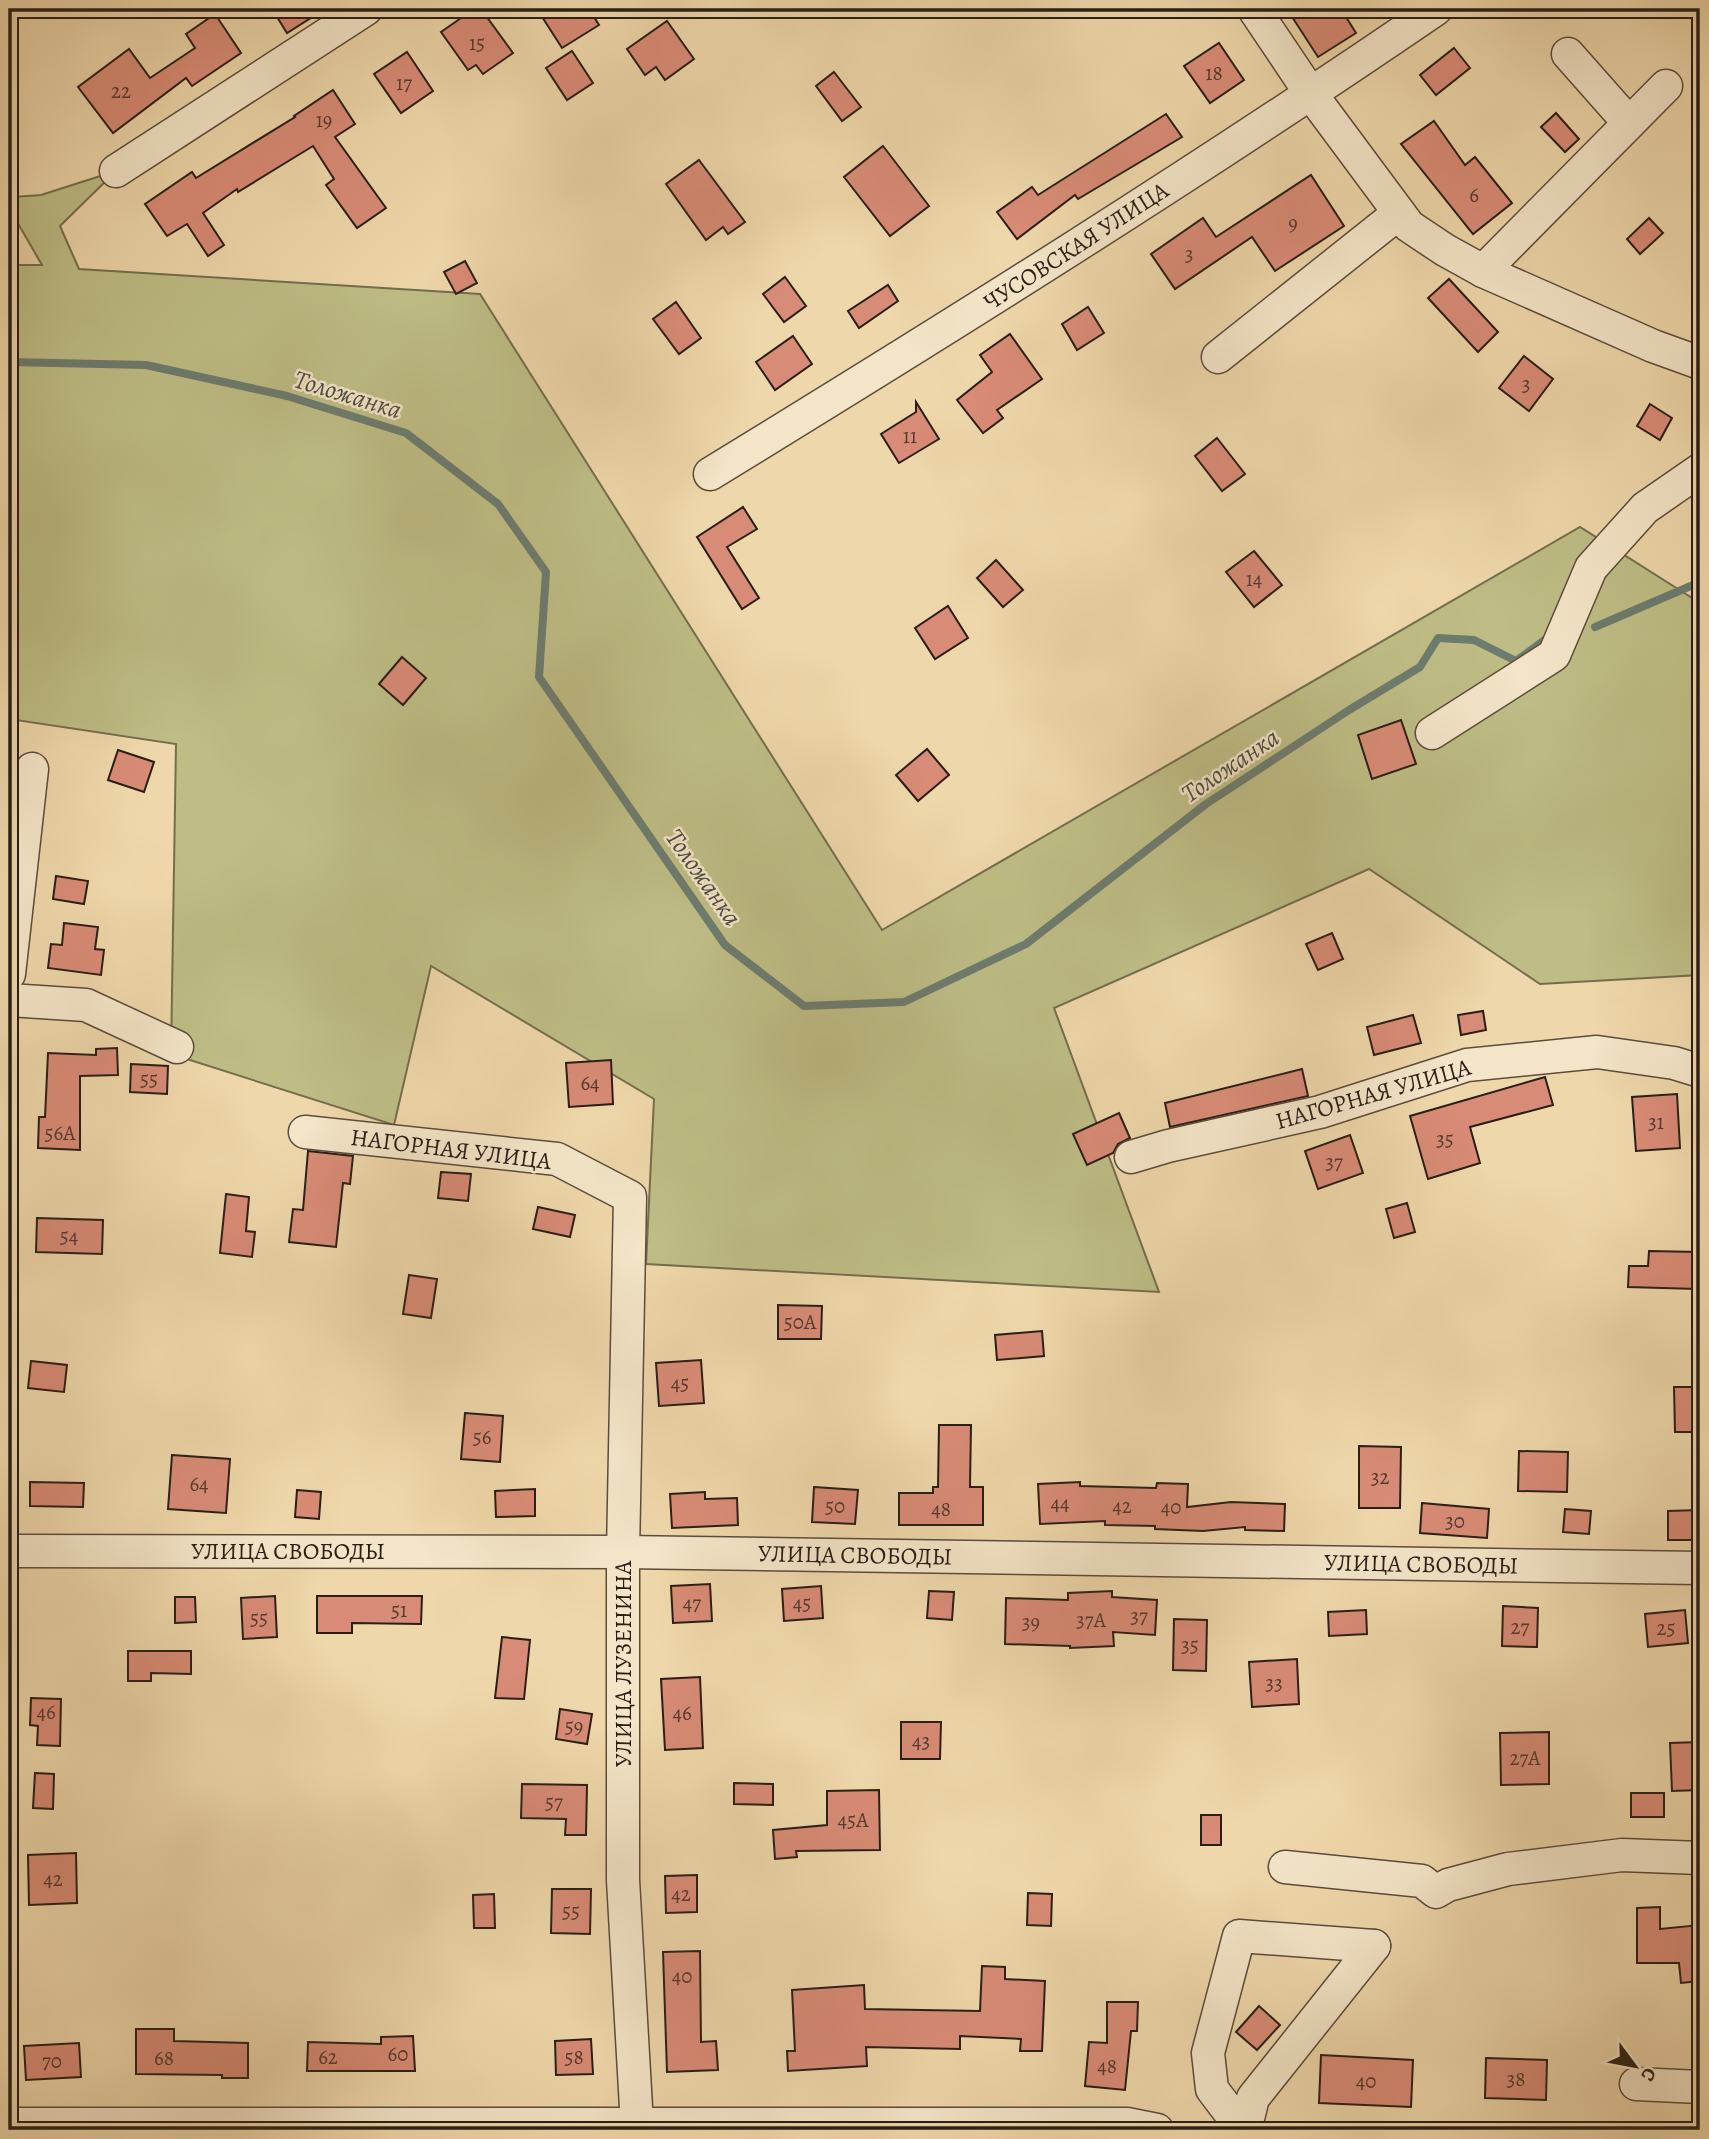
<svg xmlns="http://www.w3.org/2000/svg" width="1709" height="2139" font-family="Alegreya,serif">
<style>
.green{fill:#bebd85;stroke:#746e4e;stroke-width:2}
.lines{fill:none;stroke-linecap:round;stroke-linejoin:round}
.stream{stroke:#6d7c6f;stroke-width:8}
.building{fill:#d88b76;stroke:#2a1e17;stroke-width:2}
.minor-casing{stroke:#5b4c3c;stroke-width:35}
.minor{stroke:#f4e5c8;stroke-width:32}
.labels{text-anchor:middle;stroke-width:5;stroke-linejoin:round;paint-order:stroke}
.number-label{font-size:21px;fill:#56392f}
.street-label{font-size:24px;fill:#2a1e17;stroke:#f4e5c8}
.water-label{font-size:26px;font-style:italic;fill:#4b4d43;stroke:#f4e5c8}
</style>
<rect width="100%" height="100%" fill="#eed7aa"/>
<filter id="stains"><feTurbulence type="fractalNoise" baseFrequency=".00286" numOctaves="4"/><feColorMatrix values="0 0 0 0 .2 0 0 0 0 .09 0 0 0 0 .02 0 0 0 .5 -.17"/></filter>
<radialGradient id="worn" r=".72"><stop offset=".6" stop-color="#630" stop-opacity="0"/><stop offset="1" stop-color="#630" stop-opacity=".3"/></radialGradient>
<path class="green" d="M 116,171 L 60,226 L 79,269 L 480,294 L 882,930 L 1580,527 L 1700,603 L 1700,975 L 1540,984 L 1369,869 L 1054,1008 L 1159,1292 L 646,1264 L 654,1099 L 431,966 L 394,1125 L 171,1054 L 176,744 L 9,719 L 9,265 L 42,265 L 9,208 L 13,197 L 41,195 Z"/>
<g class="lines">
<g class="stream">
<path d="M 9,362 L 146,365 L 287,396 L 406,433 L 498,504 L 546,572 L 539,677 L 725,945 L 804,1006 L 904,1002 L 1026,944 L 1206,804 L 1349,710 L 1420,667 L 1438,638 L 1474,640 L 1516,661 L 1550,636"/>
<path d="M 1595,627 L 1700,582"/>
</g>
</g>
<g class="building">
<path d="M 272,9 L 325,9 L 287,33 Z"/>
<path d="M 474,9 L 481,9 L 513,53 L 483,74 L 476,65 L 468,70 L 441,32 Z"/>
<path d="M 537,9 L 589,9 L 599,25 L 562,48 Z"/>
<path d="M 1287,9 L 1341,9 L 1356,33 L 1318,57 Z"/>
<path d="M 215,14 L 241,53 L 192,86 L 186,78 L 113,133 L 78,87 L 129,49 L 150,78 L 195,48 L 186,34 Z"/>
<path d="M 667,21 L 694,59 L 665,80 L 656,67 L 645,75 L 627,49 Z"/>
<path d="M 1219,43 L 1244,80 L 1210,103 L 1184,66 Z"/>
<path d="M 1454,48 L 1470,68 L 1436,95 L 1420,75 Z"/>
<path d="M 572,51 L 593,83 L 567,100 L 546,68 Z"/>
<path d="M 407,52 L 433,91 L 401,113 L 374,74 Z"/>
<path d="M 834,72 L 861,107 L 842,121 L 816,86 Z"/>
<path d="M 333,90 L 355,124 L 335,137 L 386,208 L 357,228 L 326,185 L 334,179 L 313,146 L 238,192 L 237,189 L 203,213 L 224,245 L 208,256 L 187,224 L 167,236 L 145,204 L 192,172 L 196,178 L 295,117 L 294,116 Z"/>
<path d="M 1556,113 L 1579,139 L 1565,152 L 1541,127 Z"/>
<path d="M 1166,114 L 1182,137 L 1078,199 L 1075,195 L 1017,239 L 997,212 L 1032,187 L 1038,195 Z"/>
<path d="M 1434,121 L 1465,165 L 1475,157 L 1512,203 L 1473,234 L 1401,144 Z"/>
<path d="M 883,146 L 929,206 L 890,236 L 844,177 Z"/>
<path d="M 699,160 L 745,222 L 728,234 L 723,227 L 706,240 L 666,184 Z"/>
<path d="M 1311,175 L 1344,226 L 1275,271 L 1252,237 L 1175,289 L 1151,254 L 1203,218 L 1216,237 Z"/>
<path d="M 1649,218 L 1663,233 L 1640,254 L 1627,239 Z"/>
<path d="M 465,261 L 477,283 L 456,294 L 444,272 Z"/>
<path d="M 785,277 L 806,306 L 784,322 L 763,294 Z"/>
<path d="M 1449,279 L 1498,332 L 1478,352 L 1428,298 Z"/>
<path d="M 888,285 L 898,301 L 859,328 L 848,311 Z"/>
<path d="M 676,302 L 701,338 L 679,354 L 653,319 Z"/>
<path d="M 1088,307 L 1104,333 L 1077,350 L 1062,324 Z"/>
<path d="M 1010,334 L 1042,379 L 997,410 L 1003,418 L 983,433 L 957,400 L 992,372 L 980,355 Z"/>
<path d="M 793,336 L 812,364 L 775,390 L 756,362 Z"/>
<path d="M 1524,356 L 1553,379 L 1529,411 L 1499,388 Z"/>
<path d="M 916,402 L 939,439 L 899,463 L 881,434 L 916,412 Z"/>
<path d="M 1650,404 L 1672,418 L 1660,440 L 1637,426 Z"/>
<path d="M 1217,438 L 1245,474 L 1222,491 L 1195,456 Z"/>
<path d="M 743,507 L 757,529 L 727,547 L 759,598 L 742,609 L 697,537 Z"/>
<path d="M 1254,551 L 1282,585 L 1254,607 L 1226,572 Z"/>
<path d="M 996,560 L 1023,590 L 1003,607 L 977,578 Z"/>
<path d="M 948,606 L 968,638 L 935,659 L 915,628 Z"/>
<path d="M 402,657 L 426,678 L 403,705 L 379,684 Z"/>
<path d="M 1401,720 L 1416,764 L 1372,779 L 1358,735 Z"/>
<path d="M 927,749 L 949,775 L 918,801 L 896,775 Z"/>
<path d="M 118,750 L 154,762 L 144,792 L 108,780 Z"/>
<path d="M 56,876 L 88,881 L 84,904 L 53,899 Z"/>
<path d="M 64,923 L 98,927 L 95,949 L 104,950 L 101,975 L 48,968 L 51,944 L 62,945 Z"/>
<path d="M 1332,933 L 1343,959 L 1318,970 L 1306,944 Z"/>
<path d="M 1483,1011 L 1486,1030 L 1461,1035 L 1458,1015 Z"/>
<path d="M 1413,1015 L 1421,1043 L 1374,1055 L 1367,1027 Z"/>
<path d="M 117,1048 L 118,1075 L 80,1076 L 80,1150 L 38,1148 L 39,1117 L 45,1117 L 48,1053 L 96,1055 L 96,1049 Z"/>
<path d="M 611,1060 L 613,1104 L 569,1107 L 566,1063 Z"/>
<path d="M 131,1064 L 168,1066 L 167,1094 L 130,1092 Z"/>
<path d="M 1302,1069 L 1308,1096 L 1170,1127 L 1165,1103 Z"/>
<path d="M 1545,1077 L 1553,1105 L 1470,1127 L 1480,1163 L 1428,1179 L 1410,1116 Z"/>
<path d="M 1677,1094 L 1680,1148 L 1636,1151 L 1632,1097 Z"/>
<path d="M 1119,1113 L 1130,1138 L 1118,1144 L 1113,1153 L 1087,1165 L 1073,1134 Z"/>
<path d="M 1350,1135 L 1363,1173 L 1318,1189 L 1305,1151 Z"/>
<path d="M 308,1151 L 353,1156 L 350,1184 L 343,1183 L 336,1247 L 289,1242 L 293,1209 L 303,1210 Z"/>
<path d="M 441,1172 L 471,1174 L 468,1201 L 438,1198 Z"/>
<path d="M 226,1194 L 249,1197 L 246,1231 L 255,1232 L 252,1257 L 220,1253 Z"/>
<path d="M 1407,1203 L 1415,1232 L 1394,1238 L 1386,1209 Z"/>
<path d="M 538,1207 L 575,1215 L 570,1237 L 533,1229 Z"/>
<path d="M 37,1218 L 103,1220 L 102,1254 L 36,1252 Z"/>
<path d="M 1649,1251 L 1699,1252 L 1697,1289 L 1628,1287 L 1629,1266 L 1648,1266 Z"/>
<path d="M 409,1275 L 437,1279 L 431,1318 L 403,1314 Z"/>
<path d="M 778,1305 L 822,1306 L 821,1339 L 778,1339 Z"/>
<path d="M 1042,1331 L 1044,1356 L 997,1360 L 995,1335 Z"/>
<path d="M 701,1360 L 704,1403 L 659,1406 L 656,1363 Z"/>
<path d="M 31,1361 L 67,1365 L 64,1392 L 28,1388 Z"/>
<path d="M 1674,1387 L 1700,1387 L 1700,1432 L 1675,1432 Z"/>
<path d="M 465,1413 L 503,1416 L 500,1462 L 461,1459 Z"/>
<path d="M 939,1425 L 971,1425 L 970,1487 L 983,1487 L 983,1525 L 899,1525 L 899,1493 L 933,1493 L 933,1487 L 938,1487 Z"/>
<path d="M 1359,1446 L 1401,1447 L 1400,1508 L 1359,1508 Z"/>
<path d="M 1519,1451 L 1568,1452 L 1567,1492 L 1518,1491 Z"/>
<path d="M 172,1455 L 230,1459 L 226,1513 L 168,1509 Z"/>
<path d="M 30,1482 L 84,1483 L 83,1507 L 30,1506 Z"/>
<path d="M 1080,1482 L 1080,1486 L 1156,1488 L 1157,1483 L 1188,1484 L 1187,1507 L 1231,1502 L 1285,1504 L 1284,1531 L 1245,1530 L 1245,1527 L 1203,1531 L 1155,1529 L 1155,1526 L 1105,1525 L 1105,1521 L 1040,1524 L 1038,1484 Z"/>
<path d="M 814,1487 L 858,1490 L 855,1524 L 812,1522 Z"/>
<path d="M 535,1489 L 535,1516 L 496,1517 L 495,1491 Z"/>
<path d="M 297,1490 L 321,1492 L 319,1519 L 295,1517 Z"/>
<path d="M 705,1492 L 705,1499 L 737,1498 L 738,1525 L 672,1528 L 670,1494 Z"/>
<path d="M 1422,1503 L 1489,1509 L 1487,1538 L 1420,1533 Z"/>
<path d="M 1565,1509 L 1591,1511 L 1589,1534 L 1563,1532 Z"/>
<path d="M 1700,1510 L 1700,1540 L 1668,1540 L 1668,1511 Z"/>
<path d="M 710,1584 L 712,1621 L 673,1623 L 671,1586 Z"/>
<path d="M 821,1586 L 823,1618 L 784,1621 L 782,1589 Z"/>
<path d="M 929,1591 L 954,1592 L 952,1620 L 927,1618 Z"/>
<path d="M 1112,1591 L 1112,1597 L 1157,1600 L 1155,1635 L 1113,1632 L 1114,1646 L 1070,1648 L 1070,1646 L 1005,1644 L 1006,1598 L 1068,1600 L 1068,1593 Z"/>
<path d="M 275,1596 L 277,1637 L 243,1639 L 241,1598 Z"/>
<path d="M 317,1596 L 422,1596 L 421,1624 L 352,1623 L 352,1633 L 317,1633 Z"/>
<path d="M 175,1597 L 195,1597 L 196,1622 L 175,1623 Z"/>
<path d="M 1503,1606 L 1538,1608 L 1537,1647 L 1502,1646 Z"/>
<path d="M 1366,1610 L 1367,1634 L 1329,1636 L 1328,1612 Z"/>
<path d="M 1685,1610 L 1688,1643 L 1648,1647 L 1645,1614 Z"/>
<path d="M 1174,1619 L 1207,1620 L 1206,1671 L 1173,1670 Z"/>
<path d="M 502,1637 L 530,1640 L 524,1699 L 495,1698 Z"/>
<path d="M 128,1651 L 191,1651 L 191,1674 L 151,1673 L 151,1681 L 128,1681 Z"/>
<path d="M 1297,1659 L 1299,1704 L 1252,1707 L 1249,1662 Z"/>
<path d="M 700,1677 L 703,1748 L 665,1750 L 661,1679 Z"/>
<path d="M 31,1698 L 61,1699 L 60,1746 L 37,1745 L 38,1726 L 30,1725 Z"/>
<path d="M 560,1709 L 592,1714 L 587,1744 L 556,1739 Z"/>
<path d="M 901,1722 L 941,1722 L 940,1759 L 901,1759 Z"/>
<path d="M 1549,1732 L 1549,1784 L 1501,1785 L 1500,1733 Z"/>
<path d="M 1700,1742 L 1700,1790 L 1672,1791 L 1670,1743 Z"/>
<path d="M 35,1773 L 54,1774 L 53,1809 L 33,1808 Z"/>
<path d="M 734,1783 L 773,1784 L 773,1805 L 734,1804 Z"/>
<path d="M 522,1784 L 587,1785 L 586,1835 L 565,1835 L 566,1819 L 521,1818 Z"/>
<path d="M 879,1790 L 880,1850 L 796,1851 L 797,1857 L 775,1859 L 773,1830 L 827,1825 L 827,1791 Z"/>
<rect x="1631" y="1793" width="33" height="24"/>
<rect x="1201" y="1815" width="20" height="30"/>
<path d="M 76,1853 L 77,1903 L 29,1905 L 28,1855 Z"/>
<path d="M 697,1875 L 697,1912 L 666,1913 L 665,1876 Z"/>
<path d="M 552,1889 L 591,1889 L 590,1934 L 551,1933 Z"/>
<path d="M 1028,1893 L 1052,1894 L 1051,1926 L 1027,1925 Z"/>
<path d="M 494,1894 L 495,1928 L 474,1928 L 473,1895 Z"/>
<path d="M 1660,1907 L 1660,1929 L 1700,1925 L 1700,1981 L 1681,1983 L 1679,1963 L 1637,1963 L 1637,1908 Z"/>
<path d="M 700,1951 L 701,2042 L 716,2041 L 718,2070 L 667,2072 L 663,1952 Z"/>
<path d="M 982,1966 L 1005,1967 L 1005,1979 L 1045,1981 L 1042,2051 L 1020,2051 L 1021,2039 L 960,2036 L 960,2049 L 866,2047 L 867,2066 L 788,2071 L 787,2051 L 795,2051 L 792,1990 L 864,1985 L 865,2009 L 980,2011 Z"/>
<path d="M 1107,2002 L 1138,2002 L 1137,2031 L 1131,2031 L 1125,2090 L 1085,2086 L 1089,2042 L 1107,2043 Z"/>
<path d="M 1259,2006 L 1280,2025 L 1257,2050 L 1236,2032 Z"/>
<path d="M 136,2029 L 174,2029 L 174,2041 L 248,2043 L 248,2078 L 222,2078 L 222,2075 L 136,2074 Z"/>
<path d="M 413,2036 L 415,2071 L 307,2071 L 308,2042 L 381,2044 L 381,2037 Z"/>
<path d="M 591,2039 L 593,2074 L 556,2075 L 555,2041 Z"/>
<path d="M 79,2043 L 81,2077 L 26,2080 L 24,2046 Z"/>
<path d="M 1321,2055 L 1413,2060 L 1411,2107 L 1319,2103 Z"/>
<path d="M 1486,2058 L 1547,2060 L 1546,2100 L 1485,2098 Z"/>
</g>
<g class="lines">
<defs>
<g id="minor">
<path d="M 1254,9 L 1311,94 L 1409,226 L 1445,250 L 1483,271 L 1653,346 L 1700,363"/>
<path d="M 1568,54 L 1629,123"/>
<path d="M 116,171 L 366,9"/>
<path d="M 1483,271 L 1666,86"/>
<path d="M 1218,357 L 1399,213"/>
<path d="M 710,474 C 955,324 1199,171 1436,9"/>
<path d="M 1432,733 L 1554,655 L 1591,568 L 1645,508 L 1700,470"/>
<path d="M 9,974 L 32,769"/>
<path d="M 9,1000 L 86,1005 L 177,1047"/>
<path d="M 305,1132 L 557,1159 L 630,1197 L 623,1552 L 623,1880 L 637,2125 L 634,2130"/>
<path d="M 1131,1157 L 1168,1146 L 1320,1112 L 1467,1065 L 1597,1052 L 1674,1063 L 1700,1071"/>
<path d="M 9,1551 L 623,1552 L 1700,1568"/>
<path d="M 1285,1867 L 1422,1881 L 1436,1892 L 1448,1885 L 1508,1869 L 1622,1855 L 1700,1858"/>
<path d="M 1636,2084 L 1700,2087"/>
<path d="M 9,2124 L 1127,2124 L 1157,2130"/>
<path d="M 1243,2130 L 1212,2089 L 1208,2053 L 1239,1936 L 1374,1946"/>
<path d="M 1245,2130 L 1253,2098 L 1374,1946"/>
</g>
</defs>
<use href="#minor" class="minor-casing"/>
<use href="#minor" class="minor"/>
</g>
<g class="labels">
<g class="number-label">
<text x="477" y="50">15</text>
<text x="1214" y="80">18</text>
<text x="404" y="90">17</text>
<text x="121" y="98">22</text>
<text x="324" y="127">19</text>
<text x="1474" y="202">6</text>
<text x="1293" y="230">9</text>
<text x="1189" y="261">3</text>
<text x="1526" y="391">3</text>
<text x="910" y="443">11</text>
<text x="1254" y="586">14</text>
<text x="149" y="1086">55</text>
<text x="590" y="1090">64</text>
<text x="1656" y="1129">31</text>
<text x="60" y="1140">56А</text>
<text x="1445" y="1146">35</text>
<text x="1334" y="1169">37</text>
<text x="69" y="1243">54</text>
<text x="800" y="1329">50А</text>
<text x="680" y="1390">45</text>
<text x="482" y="1444">56</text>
<text x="1380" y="1484">32</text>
<text x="199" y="1491">64</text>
<text x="1060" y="1510">44</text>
<text x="835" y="1513">50</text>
<text x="1122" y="1513">42</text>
<text x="1171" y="1514">40</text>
<text x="941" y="1516">48</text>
<text x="1455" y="1528">30</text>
<text x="692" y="1610">47</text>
<text x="802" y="1610">45</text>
<text x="399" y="1617">51</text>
<text x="1139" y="1623">37</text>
<text x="259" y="1625">55</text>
<text x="1091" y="1627">37А</text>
<text x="1031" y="1629">39</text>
<text x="1520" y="1634">27</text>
<text x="1666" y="1635">25</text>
<text x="1190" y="1652">35</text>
<text x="1274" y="1690">33</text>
<text x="46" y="1719">46</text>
<text x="682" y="1720">46</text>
<text x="574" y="1733">59</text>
<text x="921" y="1748">43</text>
<text x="1525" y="1765">27А</text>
<text x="554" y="1809">57</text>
<text x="853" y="1827">45А</text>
<text x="53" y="1886">42</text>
<text x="681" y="1901">42</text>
<text x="571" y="1918">55</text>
<text x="682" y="1983">40</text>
<text x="398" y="2061">60</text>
<text x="328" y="2064">62</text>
<text x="574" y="2064">58</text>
<text x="164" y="2065">68</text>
<text x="52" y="2068">70</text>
<text x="1107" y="2073">48</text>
<text x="1516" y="2086">38</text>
<text x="1366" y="2088">40</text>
</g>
<g class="street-label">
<text transform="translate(1076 246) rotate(-33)" y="8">ЧУСОВСКАЯ УЛИЦА</text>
<text transform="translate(1373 1094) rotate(-16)" y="8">НАГОРНАЯ УЛИЦА</text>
<text transform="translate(451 1149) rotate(7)" y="8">НАГОРНАЯ УЛИЦА</text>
<text x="288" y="1559">УЛИЦА СВОБОДЫ</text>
<text transform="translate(855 1555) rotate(1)" y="8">УЛИЦА СВОБОДЫ</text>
<text transform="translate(1421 1564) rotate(1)" y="8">УЛИЦА СВОБОДЫ</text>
<text transform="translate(623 1664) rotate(-90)" y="8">УЛИЦА ЛУЗЕНИНА</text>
</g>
<g class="water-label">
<text transform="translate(348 394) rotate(17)" y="9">Толожанка</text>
<text transform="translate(1230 765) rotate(-34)" y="9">Толожанка</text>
<text transform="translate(704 877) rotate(55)" y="9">Толожанка</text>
</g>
</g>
<rect width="1709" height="2139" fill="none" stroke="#eed7aa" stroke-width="35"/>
<rect x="10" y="10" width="1688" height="2118" fill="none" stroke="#2a1e17" stroke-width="3.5"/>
<rect x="18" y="18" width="1674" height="2104" fill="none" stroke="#2a1e17" stroke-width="2"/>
<g transform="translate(1635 2066) rotate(122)" stroke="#f4e5c8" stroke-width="5" paint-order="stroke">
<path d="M0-5L12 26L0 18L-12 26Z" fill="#2a1e17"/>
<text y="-10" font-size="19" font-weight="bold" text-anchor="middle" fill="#2a1e17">С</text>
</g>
<rect width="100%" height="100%" filter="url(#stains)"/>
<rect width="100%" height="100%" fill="url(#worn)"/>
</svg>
